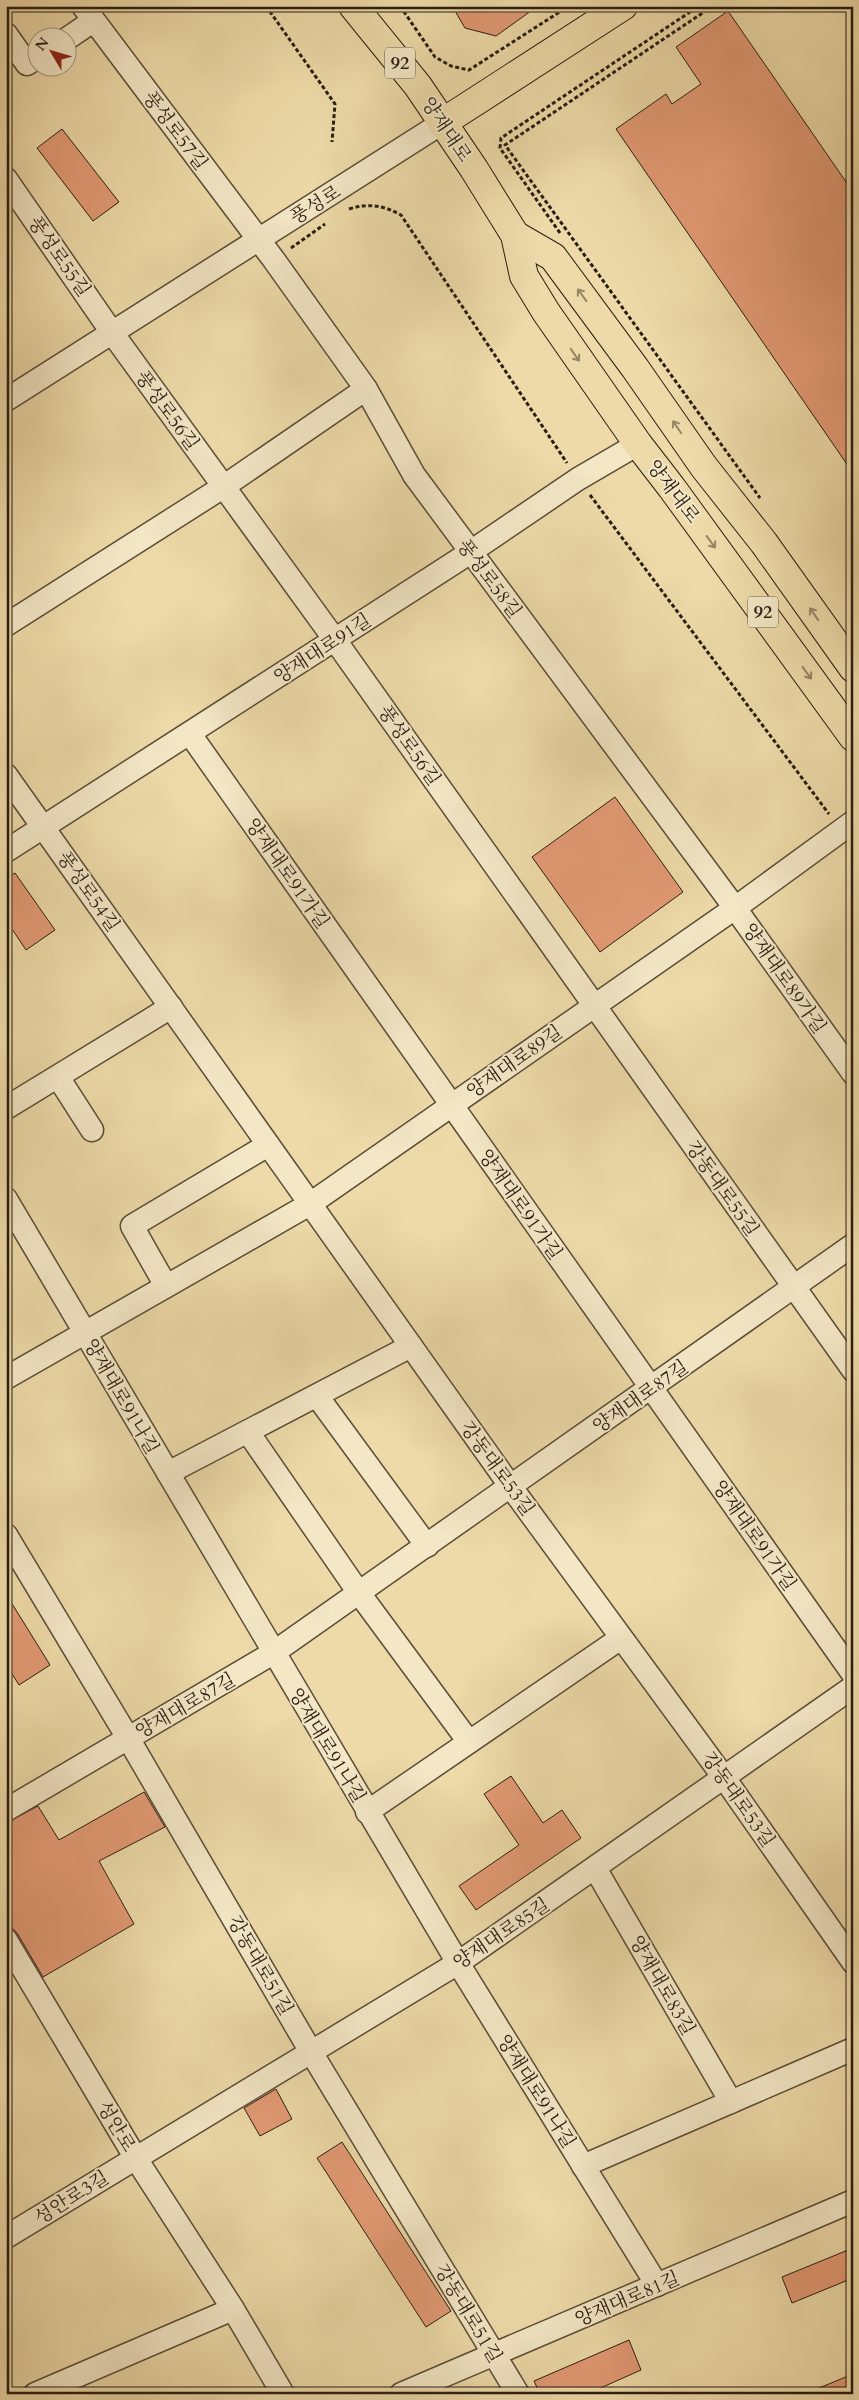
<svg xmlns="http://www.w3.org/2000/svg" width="859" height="2400" font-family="Cardo,'Noto Serif KR',serif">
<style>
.building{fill:#e29a74;stroke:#291d13}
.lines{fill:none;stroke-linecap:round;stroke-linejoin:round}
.minor-casing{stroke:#5a4c38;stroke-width:25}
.major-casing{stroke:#291d13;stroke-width:30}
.path{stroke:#291d13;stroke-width:3;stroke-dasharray:4 2.5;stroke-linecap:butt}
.minor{stroke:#f3e7c6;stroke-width:22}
.major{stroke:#eddaa8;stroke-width:28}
.oneway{stroke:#958565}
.labels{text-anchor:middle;stroke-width:4;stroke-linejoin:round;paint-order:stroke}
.shield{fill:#f3e7c6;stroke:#665a49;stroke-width:1}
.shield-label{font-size:18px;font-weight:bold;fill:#291d13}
.street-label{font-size:19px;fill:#291d13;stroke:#f3e7c6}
</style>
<rect width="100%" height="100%" fill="#eddaa8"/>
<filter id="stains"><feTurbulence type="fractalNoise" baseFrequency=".004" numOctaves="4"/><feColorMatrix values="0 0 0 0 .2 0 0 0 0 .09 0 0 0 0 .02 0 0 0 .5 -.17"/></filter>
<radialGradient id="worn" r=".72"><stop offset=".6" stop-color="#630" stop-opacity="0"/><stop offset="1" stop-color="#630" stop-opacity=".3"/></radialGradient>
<g class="building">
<path d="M 463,6 L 538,6 L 496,36 L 465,28 L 455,11 Z"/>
<path d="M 728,11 L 853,192 L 853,473 L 616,129 L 666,94 L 672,104 L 701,84 L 676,47 Z"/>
<path d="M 62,129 L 119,202 L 93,221 L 37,148 Z"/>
<path d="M 615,797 L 683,892 L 600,952 L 532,857 Z"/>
<path d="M 15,873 L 55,930 L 26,950 L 6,920 L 6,879 Z"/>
<path d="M 6,1594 L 50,1665 L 19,1685 L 6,1664 Z"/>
<path d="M 511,1776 L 543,1823 L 562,1810 L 581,1838 L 476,1910 L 459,1886 L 519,1845 L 484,1794 Z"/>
<path d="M 144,1792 L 165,1827 L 99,1861 L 134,1924 L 43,1977 L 17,1933 L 6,1922 L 6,1823 L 38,1806 L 59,1840 Z"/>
<path d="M 276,2089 L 292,2119 L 260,2136 L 244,2108 Z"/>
<path d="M 342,2142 L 451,2311 L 426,2327 L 317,2158 Z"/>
<path d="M 853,2248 L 853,2278 L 792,2303 L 782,2277 Z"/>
<path d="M 629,2340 L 641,2370 L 587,2394 L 540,2394 L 534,2381 Z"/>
<path d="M 853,2374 L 853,2394 L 807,2394 L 807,2393 Z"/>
</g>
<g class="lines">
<defs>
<g id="minor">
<path d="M 83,6 L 274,260 L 366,389 L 414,475 L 735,908 L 853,1073"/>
<path d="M 6,34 L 27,64 L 38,57"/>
<path d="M 68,38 L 93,21"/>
<path d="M 6,179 L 113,334 L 335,640 L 853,1370"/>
<path d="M 6,400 L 442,123"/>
<path d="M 6,625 L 223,487 L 366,389"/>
<path d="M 190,734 L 853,1674"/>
<path d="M 6,775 L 511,1487 L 725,1779 L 853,1962"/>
<path d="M 6,851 L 460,559 L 578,479 L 638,444"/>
<path d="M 58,1077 L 92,1130"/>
<path d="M 6,1108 L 171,1007"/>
<path d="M 6,1199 L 458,1963 L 657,2285"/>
<path d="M 166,1286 L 132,1226 L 268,1145"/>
<path d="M 6,1378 L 310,1204 L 735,908 L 853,822"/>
<path d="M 317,1396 L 427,1546"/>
<path d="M 248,1432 L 359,1593 L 469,1742"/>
<path d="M 168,1473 L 411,1346"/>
<path d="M 6,1535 L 128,1738 L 311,2052 L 518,2394"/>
<path d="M 6,1810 L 273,1653 L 853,1245"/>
<path d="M 367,1812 L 621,1638"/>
<path d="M 595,1868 L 731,2102"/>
<path d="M 6,1940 L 135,2157 L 233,2309 L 283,2394"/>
<path d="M 583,2166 L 853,2049"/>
<path d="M 6,2237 L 458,1963 L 853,1687"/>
<path d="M 35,2394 L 233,2309"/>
<path d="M 401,2394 L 853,2201"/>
</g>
<g id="major">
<path d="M 353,6 L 418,86 L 474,169 L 515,235 L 524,276 L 546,312 L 638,444 L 672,488 L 853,737"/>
<path d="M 442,123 L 623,6"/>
<path d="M 515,235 L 553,257 L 635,368 L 704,467 L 764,543 L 853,668"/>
</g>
</defs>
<use href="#minor" class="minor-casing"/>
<use href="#major" class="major-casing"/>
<g class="path">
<path d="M 266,6 L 335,104 L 332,142"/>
<path d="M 400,6 L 435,57 L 451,66 L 469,70 L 569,6"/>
<path d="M 713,6 L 505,145 L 760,498"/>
<path d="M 349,209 C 368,203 383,205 401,215 L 567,463"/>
<path d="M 560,233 L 500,148 L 501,138 L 699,6"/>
<path d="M 291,248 L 325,224"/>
<path d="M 590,495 L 829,814"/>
</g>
<use href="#minor" class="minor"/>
<use href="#major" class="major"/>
</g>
<defs><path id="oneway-shaft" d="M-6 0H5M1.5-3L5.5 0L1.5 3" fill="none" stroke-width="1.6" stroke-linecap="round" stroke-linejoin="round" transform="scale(1.25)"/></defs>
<g class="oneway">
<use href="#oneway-shaft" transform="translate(582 295) rotate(-126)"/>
<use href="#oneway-shaft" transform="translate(575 355) rotate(55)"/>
<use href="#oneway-shaft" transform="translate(677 427) rotate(-124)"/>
<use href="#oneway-shaft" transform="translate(711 542) rotate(54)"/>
<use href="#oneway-shaft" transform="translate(814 614) rotate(-125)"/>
<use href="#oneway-shaft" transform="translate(807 673) rotate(54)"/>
</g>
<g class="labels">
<g class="shield">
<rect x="385" y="47.5" width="30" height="31" rx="4"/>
<rect x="748" y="596.5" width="30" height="31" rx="4"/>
</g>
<g class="shield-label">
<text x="400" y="69">92</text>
<text x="763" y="618">92</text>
</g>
<g class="street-label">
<text transform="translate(447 129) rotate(56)" y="7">양재대로</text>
<text transform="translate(176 130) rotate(53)" y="7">풍성로57길</text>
<text transform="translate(315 204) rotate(-32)" y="7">풍성로</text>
<text transform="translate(60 256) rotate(55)" y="7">풍성로55길</text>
<text transform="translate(168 410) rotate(54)" y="7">풍성로56길</text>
<text transform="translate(674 491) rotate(53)" y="7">양재대로</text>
<text transform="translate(490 578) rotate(53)" y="7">풍성로58길</text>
<text transform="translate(322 648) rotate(-33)" y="7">양재대로91길</text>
<text transform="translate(410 745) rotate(55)" y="7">풍성로56길</text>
<text transform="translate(288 873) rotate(55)" y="7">양재대로91가길</text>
<text transform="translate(89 891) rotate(55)" y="7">풍성로54길</text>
<text transform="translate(785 978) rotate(55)" y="7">양재대로89가길</text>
<text transform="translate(514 1061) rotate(-35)" y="7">양재대로89길</text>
<text transform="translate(723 1188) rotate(55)" y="7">강동대로55길</text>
<text transform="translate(521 1204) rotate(55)" y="7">양재대로91가길</text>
<text transform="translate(122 1396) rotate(60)" y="7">양재대로91나길</text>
<text transform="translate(640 1396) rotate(-35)" y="7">양재대로87길</text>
<text transform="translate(498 1468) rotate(54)" y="7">강동대로53길</text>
<text transform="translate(755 1535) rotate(55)" y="7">양재대로91가길</text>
<text transform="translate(185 1705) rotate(-30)" y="7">양재대로87길</text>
<text transform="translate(328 1745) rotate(59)" y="7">양재대로91나길</text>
<text transform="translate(739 1799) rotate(55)" y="7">강동대로53길</text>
<text transform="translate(501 1933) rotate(-34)" y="7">양재대로85길</text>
<text transform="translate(261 1965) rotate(60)" y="7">강동대로51길</text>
<text transform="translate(663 1985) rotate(60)" y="7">양재대로83길</text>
<text transform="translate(537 2091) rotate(58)" y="7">양재대로91나길</text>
<text transform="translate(117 2126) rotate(59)" y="7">성안로</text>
<text transform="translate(71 2197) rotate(-32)" y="7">성안로3길</text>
<text transform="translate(627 2298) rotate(-23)" y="7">양재대로81길</text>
<text transform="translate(469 2313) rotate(59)" y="7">강동대로51길</text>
</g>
</g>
<rect width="859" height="2400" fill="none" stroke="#eddaa8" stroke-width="25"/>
<rect x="8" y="8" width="844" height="2385" fill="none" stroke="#291d13" stroke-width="2.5"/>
<rect x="12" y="12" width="834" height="2375" fill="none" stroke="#291d13"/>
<g transform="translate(52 52) rotate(308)"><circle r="24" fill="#f3e7c6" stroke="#a2967e"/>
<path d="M0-4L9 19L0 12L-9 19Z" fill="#8f2418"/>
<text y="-8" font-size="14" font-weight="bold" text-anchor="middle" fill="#291d13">N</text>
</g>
<rect width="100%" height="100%" filter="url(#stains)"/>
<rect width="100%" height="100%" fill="url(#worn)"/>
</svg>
